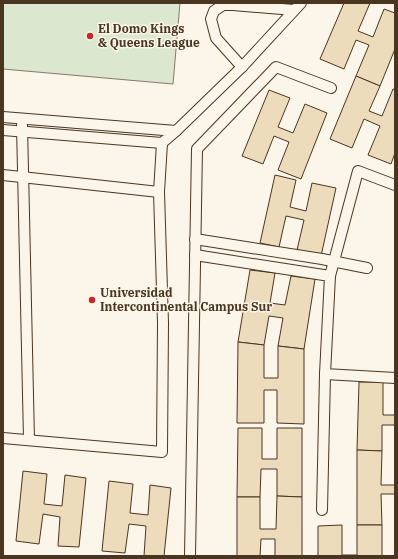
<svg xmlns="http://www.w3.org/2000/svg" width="398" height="559" font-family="'IBM Plex Serif',serif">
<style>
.green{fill:#dce7d0;stroke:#887966}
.building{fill:#ecdcbc;stroke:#4a3520}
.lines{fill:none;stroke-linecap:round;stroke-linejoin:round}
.service-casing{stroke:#4a3520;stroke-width:12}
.service{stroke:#fbf6e9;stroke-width:10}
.poi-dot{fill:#c62828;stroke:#fbf6e9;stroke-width:1.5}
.labels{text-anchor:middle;stroke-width:3;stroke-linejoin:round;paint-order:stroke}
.poi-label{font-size:12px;font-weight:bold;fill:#4a3520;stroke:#fbf6e9;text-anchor:start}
</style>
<rect width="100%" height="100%" fill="#fbf6e9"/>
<path class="green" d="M 3,3 L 180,3 L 173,84 L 3,69 Z"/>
<g class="building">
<path d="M 344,3 L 370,3 L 358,31 L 373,37 L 384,9 L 395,13 L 395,49 L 380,86 L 356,76 L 369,45 L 356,40 L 344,69 L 320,59 Z"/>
<path d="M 356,76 L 380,86 L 369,111 L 382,116 L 393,89 L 395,90 L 395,153 L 391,164 L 368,155 L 380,126 L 364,119 L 352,148 L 330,139 Z"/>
<path d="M 269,90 L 290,98 L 278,127 L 293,133 L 305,104 L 327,113 L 301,179 L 278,170 L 289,142 L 274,136 L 263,164 L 242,156 Z"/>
<path d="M 275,175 L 296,180 L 290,207 L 306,211 L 312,183 L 336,188 L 321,256 L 297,250 L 304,220 L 286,216 L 279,247 L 260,243 Z"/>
<path d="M 250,270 L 275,273 L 270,303 L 285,305 L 291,276 L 315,279 L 304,349 L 278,346 L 283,318 L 269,316 L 264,345 L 238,342 Z"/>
<path d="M 238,342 L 264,345 L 264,378 L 278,378 L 278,346 L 304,349 L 304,424 L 277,423 L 277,390 L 264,390 L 264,423 L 237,423 Z"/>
<path d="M 359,382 L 383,382 L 383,415 L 395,415 L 395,425 L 382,425 L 382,451 L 357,450 Z"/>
<path d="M 238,428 L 262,428 L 262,459 L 277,459 L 277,428 L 302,428 L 302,497 L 277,496 L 277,469 L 261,469 L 260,497 L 237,497 Z"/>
<path d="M 357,450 L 382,451 L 381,485 L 395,485 L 395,494 L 381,494 L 382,525 L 357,525 Z"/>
<path d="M 23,471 L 47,474 L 44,504 L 62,506 L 65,475 L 86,478 L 79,547 L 58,546 L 60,517 L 43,514 L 39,544 L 16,541 Z"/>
<path d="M 109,481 L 133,484 L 130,513 L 148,515 L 150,485 L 171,488 L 164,556 L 144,556 L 146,526 L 129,524 L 125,553 L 102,551 Z"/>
<path d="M 277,496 L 302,497 L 302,556 L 275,556 L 275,539 L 261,539 L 260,556 L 237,556 L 237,497 L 260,497 L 260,529 L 276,529 Z"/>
<path d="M 342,525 L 342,555 L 357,555 L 357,525 L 382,525 L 382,556 L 318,556 L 318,526 Z"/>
</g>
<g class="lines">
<defs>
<g id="service">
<path d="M 242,67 L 216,38 L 211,19 L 214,11 L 223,5 L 233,5 L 294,10"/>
<path d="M 3,117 L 176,131 L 162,143 L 3,130"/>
<path d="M 22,125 L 29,439"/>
<path d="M 176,131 L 242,67 L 301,3"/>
<path d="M 3,175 L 159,192"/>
<path d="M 195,239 L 322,259 L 367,268"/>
<path d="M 195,255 L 330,276 L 325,374 L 395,378"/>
<path d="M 330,276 L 358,171 L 395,185"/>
<path d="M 3,438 L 162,452 L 163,323 L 159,192 L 162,143"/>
<path d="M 322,510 L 325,374"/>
<path d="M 190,556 L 197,149 L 276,67 L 331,88"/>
</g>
</defs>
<use href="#service" class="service-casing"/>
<use href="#service" class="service"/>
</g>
<g class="poi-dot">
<circle cx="90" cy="36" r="4"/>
<circle cx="92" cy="300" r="4"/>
</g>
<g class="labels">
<g class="poi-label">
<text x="98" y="33">El Domo Kings<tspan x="98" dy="14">&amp; Queens League</tspan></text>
<text x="100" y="297">Universidad<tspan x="100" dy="14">Intercontinental Campus Sur</tspan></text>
</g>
</g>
<rect width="398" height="559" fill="none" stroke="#4a3520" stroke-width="8"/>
</svg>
